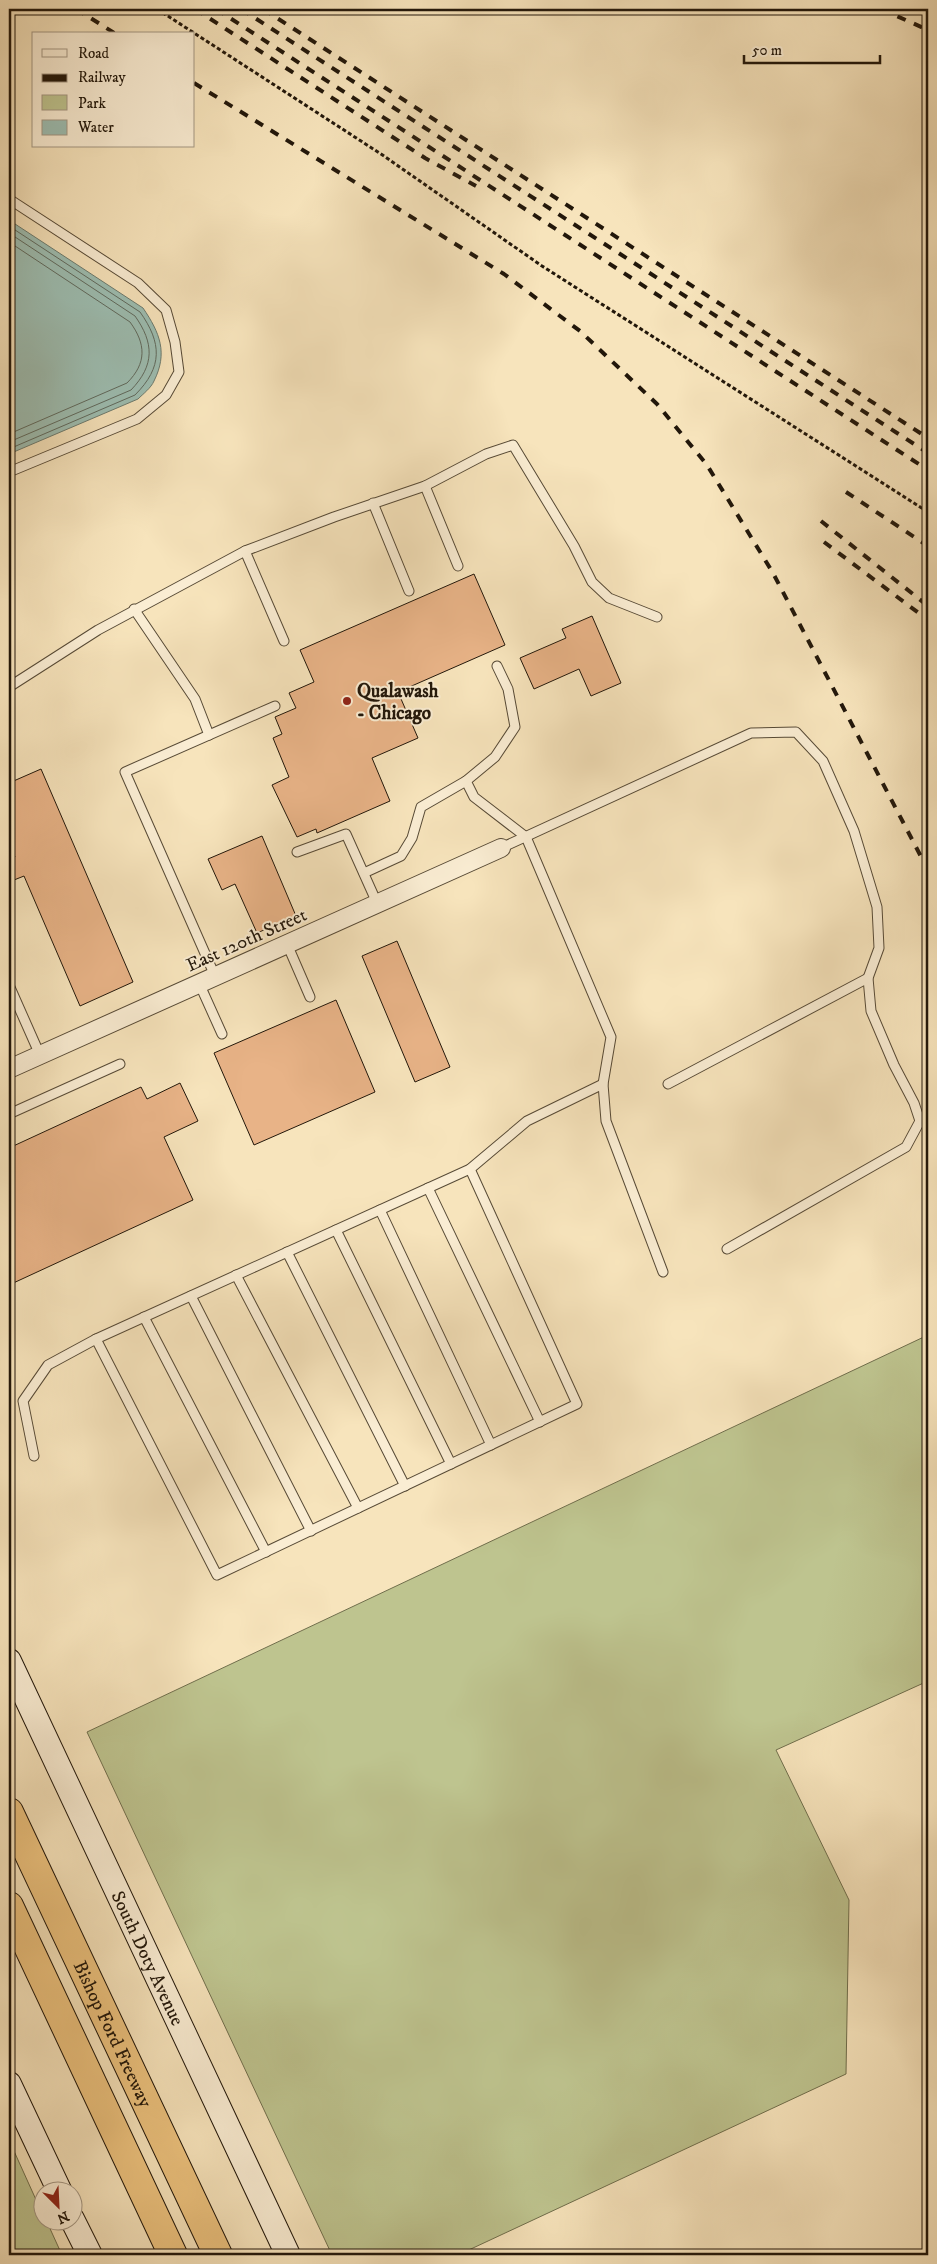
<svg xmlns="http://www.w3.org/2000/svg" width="937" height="2264" font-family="'IM FELL DW Pica',serif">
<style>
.green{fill:#bec48f;stroke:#706e4c}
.water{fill:#9dbeb2;stroke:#6c7b6f}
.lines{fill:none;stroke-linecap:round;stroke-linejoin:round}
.shore{stroke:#606a5e;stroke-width:1}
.building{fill:#e8b387;stroke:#22170a}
.lane-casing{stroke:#574a36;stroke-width:11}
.street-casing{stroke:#574a36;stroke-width:20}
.secondary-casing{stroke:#22170a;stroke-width:26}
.highway-casing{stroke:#22170a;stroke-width:30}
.path{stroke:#22170a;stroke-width:3;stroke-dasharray:4 2.5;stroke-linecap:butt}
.lane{stroke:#faedd3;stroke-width:9}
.street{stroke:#faedd3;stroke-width:18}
.secondary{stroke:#faedd3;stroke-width:24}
.highway{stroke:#ecc27e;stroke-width:28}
.rail{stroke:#22170a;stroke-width:4;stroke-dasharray:9 9;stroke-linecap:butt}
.poi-dot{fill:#8f2418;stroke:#faedd3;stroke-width:2}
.labels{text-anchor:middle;stroke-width:4;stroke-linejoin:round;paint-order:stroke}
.poi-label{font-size:19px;font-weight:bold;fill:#22170a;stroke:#faedd3;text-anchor:start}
.street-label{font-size:19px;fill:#22170a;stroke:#faedd3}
</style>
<rect width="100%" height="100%" fill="#f7e4bc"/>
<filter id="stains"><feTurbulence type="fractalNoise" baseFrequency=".004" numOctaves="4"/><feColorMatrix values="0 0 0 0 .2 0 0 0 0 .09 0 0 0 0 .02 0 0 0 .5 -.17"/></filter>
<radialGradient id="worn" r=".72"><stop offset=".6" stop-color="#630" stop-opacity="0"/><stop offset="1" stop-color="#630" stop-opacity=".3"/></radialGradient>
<g class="green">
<path d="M 928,1335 L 928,1681 L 776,1750 L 849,1900 L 846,2074 L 458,2255 L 332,2255 L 87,1732 Z"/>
<path d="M 9,2140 L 42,2213 L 42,2222 L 47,2222 L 62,2255 L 9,2255 Z"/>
</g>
<path class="water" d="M 9,220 L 143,308 C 160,333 168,353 154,381 C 151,388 143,394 138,399 L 9,454 Z"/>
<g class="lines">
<g class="shore">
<path d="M 9,226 L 140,312 C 162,343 163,367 135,395 L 9,449"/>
<path d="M 9,233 L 135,316 C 154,343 155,365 131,390 L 9,442"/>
<path d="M 9,242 L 130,322 C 146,344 147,363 127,383 L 9,434"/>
</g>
</g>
<g class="building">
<path d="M 474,574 L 505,645 L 398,692 L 418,738 L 372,758 L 390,801 L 317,833 L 316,829 L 297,837 L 272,785 L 289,777 L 273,738 L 282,734 L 275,717 L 296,708 L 289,693 L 314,682 L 300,650 Z"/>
<path d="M 592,616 L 621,683 L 591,696 L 579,669 L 534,689 L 520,658 L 566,638 L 562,629 Z"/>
<path d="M 41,769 L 133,982 L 80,1006 L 24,876 L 9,882 L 9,860 L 15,857 L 9,842 L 9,783 Z"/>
<path d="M 262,836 L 296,916 L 257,933 L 235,884 L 222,890 L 208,859 Z"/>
<path d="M 397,941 L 450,1067 L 415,1082 L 362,956 Z"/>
<path d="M 336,1000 L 375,1092 L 254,1145 L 214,1053 Z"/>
<path d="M 180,1083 L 198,1121 L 164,1137 L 193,1200 L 9,1285 L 9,1148 L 141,1087 L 147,1099 Z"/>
</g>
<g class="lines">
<defs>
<g id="lane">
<path d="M 9,199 L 138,283 L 166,310 L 175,342 L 179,372 L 166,395 L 137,419 L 9,472"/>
<path d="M 425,486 L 458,566"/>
<path d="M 373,503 L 409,591"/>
<path d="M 245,551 L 284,641"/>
<path d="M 134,609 L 195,699 L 209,735"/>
<path d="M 9,687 L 98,630 L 245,551 L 334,517 L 425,486 L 486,454 L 513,445 L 574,546 L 592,582 L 609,598 L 657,617"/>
<path d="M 466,781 L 474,797 L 526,837 L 611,1037 L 603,1084 L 606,1121 L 663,1272"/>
<path d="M 501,848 L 751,733 L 796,732 L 823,761 L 854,831 L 877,907 L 879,948 L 868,978 L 871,1011 L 894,1065 L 914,1103 L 920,1121 L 906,1147 L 727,1249"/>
<path d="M 297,852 L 346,834 L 377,903"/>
<path d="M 364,873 L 401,856 L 412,838 L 421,807 L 466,781 L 495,757 L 515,727 L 508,689 L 497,666"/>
<path d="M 287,944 L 310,997"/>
<path d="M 215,976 L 125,772 L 275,706"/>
<path d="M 199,983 L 222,1034"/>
<path d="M 9,985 L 40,1055"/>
<path d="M 668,1084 L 868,978"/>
<path d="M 9,1114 L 120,1064"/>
<path d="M 428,1188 L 540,1422"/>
<path d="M 380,1210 L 491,1445"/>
<path d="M 336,1230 L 451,1464"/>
<path d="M 287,1252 L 405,1486"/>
<path d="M 236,1275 L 358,1508"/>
<path d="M 191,1296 L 311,1531"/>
<path d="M 144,1317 L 266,1552"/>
<path d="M 96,1339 L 217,1575 L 577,1404 L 470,1169"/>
<path d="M 34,1456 L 23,1401 L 48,1365 L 96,1339 L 470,1169 L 527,1121 L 603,1084"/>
</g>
<path id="street" d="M 9,1069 L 501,848"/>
<g id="secondary">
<path id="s1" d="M 9,1661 L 288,2255"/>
<path d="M 9,2084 L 60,2192"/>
<path d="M 72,2219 L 90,2255"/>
</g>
<g id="highway">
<path id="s2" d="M 9,1812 L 218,2255"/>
<path d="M 9,1906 L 173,2255"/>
</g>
</defs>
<use href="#lane" class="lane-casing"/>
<use href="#street" class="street-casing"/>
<use href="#secondary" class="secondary-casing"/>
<use href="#highway" class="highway-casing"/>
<path class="path" d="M 157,9 L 381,154 L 542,266 L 928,512"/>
<use href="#lane" class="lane"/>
<use href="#street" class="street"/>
<use href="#secondary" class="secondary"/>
<use href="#highway" class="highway"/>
<g class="rail">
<path d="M 76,9 L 116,34"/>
<path d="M 195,9 L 425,158 L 476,186"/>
<path d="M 216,9 L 928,470"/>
<path d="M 241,9 L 928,453"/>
<path d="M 263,9 L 928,438"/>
<path d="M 881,9 L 928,30"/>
<path d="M 194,83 L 504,274 L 580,331 L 657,404 L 707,465 L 773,573 L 928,870"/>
<path d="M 846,492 L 928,546"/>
<path d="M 821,521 L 928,606"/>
<path d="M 824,542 L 928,620"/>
</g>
</g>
<circle class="poi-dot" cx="347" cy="701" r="5"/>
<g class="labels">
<g class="poi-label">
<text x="357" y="697">Qualawash<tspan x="357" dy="22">- Chicago</tspan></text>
</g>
<g class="street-label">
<text transform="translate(246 939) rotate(-24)" y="7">East 120th Street</text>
<text dy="7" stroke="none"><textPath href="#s1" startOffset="328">South Doty Avenue</textPath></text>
<text dy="7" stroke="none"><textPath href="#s2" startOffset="245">Bishop Ford Freeway</textPath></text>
</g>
</g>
<rect width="937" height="2264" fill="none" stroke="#f7e4bc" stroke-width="30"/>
<rect x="10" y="10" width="917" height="2244" fill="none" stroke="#22170a" stroke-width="2.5"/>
<rect x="15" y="15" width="907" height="2234" fill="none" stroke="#22170a"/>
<rect x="32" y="32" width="162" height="115" fill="#faedd3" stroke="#a49783"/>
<rect x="42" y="49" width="25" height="8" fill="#faedd3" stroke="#a49783"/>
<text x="78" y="58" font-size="15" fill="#22170a">Road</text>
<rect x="42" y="74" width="25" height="8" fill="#22170a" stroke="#a49783"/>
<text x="78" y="82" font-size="15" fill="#22170a">Railway</text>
<rect x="42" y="95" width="25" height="15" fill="#bec48f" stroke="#a49783"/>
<text x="78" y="108" font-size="15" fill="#22170a">Park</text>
<rect x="42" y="120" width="25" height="15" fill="#9dbeb2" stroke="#a49783"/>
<text x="78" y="132" font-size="15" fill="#22170a">Water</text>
<g transform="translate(58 2206) rotate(156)"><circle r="24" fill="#faedd3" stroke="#a49783"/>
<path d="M0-4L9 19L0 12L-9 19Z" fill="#8f2418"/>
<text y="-8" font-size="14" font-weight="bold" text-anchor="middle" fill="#22170a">N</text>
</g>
<path d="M744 55v8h136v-8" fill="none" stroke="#22170a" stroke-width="2.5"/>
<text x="752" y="55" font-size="15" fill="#22170a" stroke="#faedd3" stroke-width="4" paint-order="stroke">50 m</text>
<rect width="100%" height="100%" filter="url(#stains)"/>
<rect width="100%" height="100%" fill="url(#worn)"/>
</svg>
